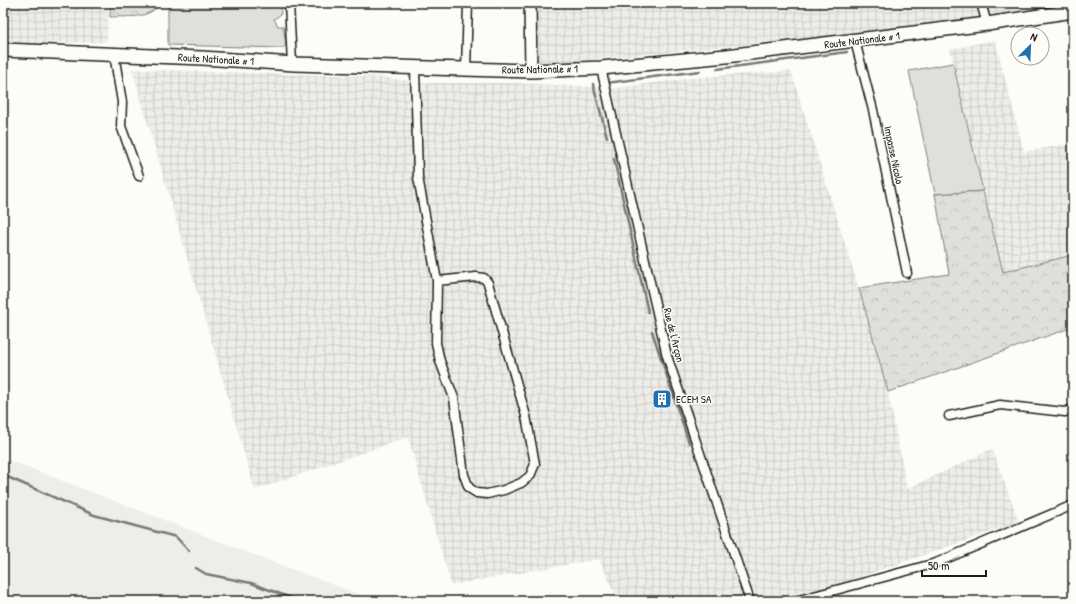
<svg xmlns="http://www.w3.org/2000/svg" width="1076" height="604" font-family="'Patrick Hand',sans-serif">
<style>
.built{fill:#eeede9}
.industrial{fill:url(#industrial-grid)}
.grass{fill:#e0dfdb;stroke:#7e7e7c}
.forest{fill:url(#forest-crowns);stroke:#7e7e7c}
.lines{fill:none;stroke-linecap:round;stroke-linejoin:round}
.stream{stroke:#797876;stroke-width:2.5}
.street-casing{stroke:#1c1c1c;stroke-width:11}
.secondary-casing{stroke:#1c1c1c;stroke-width:14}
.primary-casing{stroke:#1c1c1c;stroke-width:16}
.street{stroke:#fdfcf7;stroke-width:8}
.secondary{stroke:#fdfcf7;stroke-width:11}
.primary{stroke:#fdfcf7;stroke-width:13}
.labels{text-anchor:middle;stroke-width:3;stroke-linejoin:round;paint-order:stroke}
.street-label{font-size:11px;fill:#1c1c1c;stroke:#fdfcf7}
.poi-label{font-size:11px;fill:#1c1c1c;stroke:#fdfcf7;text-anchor:start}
</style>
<defs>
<pattern id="industrial-grid" width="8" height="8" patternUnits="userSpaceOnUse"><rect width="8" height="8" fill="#eeede9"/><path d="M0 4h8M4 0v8" fill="none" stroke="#cccbc7"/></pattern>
<pattern id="forest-crowns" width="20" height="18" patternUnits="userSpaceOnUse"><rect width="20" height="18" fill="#e0dfdb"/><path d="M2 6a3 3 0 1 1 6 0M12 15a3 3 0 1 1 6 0" fill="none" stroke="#c0bfbb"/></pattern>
</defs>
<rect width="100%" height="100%" fill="#fdfcf7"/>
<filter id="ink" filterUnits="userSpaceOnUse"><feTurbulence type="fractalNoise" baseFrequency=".025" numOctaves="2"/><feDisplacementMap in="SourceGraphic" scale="8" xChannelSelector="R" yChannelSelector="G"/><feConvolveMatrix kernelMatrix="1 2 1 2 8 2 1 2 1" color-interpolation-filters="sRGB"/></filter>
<g filter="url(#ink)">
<path class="built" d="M 3,458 L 278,564 L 377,601 L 3,601 Z"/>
<g class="industrial">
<path d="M 3,3 L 108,3 L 107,42 L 3,44 Z"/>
<path d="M 534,3 L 1069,3 L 997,20 L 535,65 Z"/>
<path d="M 995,40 L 1024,152 L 1069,144 L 1073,158 L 1073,256 L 1003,272 L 950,49 Z"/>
<path d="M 132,69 L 379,77 L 426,83 L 512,83 L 617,88 L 688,78 L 791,71 L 855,276 L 888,392 L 907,489 L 992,449 L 1019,522 L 791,601 L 618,601 L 599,559 L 451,585 L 408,437 L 255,490 Z"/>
</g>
<g class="grass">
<path d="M 168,3 L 280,3 L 281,14 L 274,19 L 278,26 L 283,26 L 286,45 L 283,48 L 168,45 Z"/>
<path d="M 953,63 L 983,191 L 935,194 L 909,71 Z"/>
</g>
<g class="forest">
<path d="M 110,3 L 160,3 C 149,20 128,16 110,17 Z"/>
<path d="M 983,191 L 1003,272 L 1073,255 L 1073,327 L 888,392 L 859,288 L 949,274 L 935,194 Z"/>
</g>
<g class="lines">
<g class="stream">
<path d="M 717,69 L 847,52"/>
<path d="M 606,83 L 700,71"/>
<path d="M 593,84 L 607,137"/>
<path d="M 614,159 L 648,312"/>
<path d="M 652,331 L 689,443"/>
<path d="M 3,475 L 94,515 L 176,537 L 189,551"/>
<path d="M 196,568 L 206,574 L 251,583 L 299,601"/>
</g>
<defs>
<g id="street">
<path d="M 289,3 L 292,64"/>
<path d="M 981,3 L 987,24"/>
<path d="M 855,41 L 873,110 L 907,273"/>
<path d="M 114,54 L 122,102 L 121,126 L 139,176"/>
<path d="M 415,68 L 418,177 L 437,281 L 436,343 L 440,361 L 454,398 L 464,475 L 469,488 L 477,493 L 487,494 L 504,490 L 521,483 L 530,476 L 535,464 L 526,416 L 488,283 L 484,278 L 476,277 L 437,281"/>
<path d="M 601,68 L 667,356 L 750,601"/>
<path d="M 466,69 L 468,3"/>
<path d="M 949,416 L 1000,405 L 1065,412 L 1073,409"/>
<path d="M 795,601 L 936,563 L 1073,505"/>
</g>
<path id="secondary" d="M 530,3 L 531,71"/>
<path id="primary" d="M 3,50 L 202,58 L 294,64 L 531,71 L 601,68 L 726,56 L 987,24 L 1073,11"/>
</defs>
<use href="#street" class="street-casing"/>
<use href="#secondary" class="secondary-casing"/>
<use href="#primary" class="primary-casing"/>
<use href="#street" class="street"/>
<use href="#secondary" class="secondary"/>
<use href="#primary" class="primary"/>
</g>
</g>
<defs>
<symbol id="building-square" viewBox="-11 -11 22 22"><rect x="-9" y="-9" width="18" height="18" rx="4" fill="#1f6fb2" stroke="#fdfcf7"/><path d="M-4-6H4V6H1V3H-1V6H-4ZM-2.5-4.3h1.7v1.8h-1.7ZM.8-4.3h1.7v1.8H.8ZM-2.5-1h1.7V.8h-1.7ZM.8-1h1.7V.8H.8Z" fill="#fff"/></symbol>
</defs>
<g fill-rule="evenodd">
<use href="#building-square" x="651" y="388" width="22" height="22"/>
</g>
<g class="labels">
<g class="street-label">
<text transform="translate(862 40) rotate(-7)" y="4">Route Nationale # 1</text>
<text transform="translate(216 59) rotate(3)" y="4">Route Nationale # 1</text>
<text transform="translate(540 69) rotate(-1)" y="4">Route Nationale # 1</text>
<text transform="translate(894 155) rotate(78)" y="4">Impasse Nicolo</text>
<text transform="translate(674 335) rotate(76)" y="4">Rue de l'Arçon</text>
</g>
<g class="poi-label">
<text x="676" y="403">ECEM SA</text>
</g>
</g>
<rect width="1076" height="604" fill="none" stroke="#fdfcf7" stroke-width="16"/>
<rect x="8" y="8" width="1060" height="588" fill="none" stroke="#1c1c1c" stroke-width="1.5" filter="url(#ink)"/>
<g transform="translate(1030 46) rotate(24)"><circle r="19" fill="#fdfcf7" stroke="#a3a29f"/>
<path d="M0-3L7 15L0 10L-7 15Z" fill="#1f6fb2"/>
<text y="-6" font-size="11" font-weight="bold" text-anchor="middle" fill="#1c1c1c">N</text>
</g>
<path d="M922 570v6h64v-6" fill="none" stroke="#1c1c1c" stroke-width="2"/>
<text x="928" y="570" font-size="12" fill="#1c1c1c" stroke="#fdfcf7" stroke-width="3" paint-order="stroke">50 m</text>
</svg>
